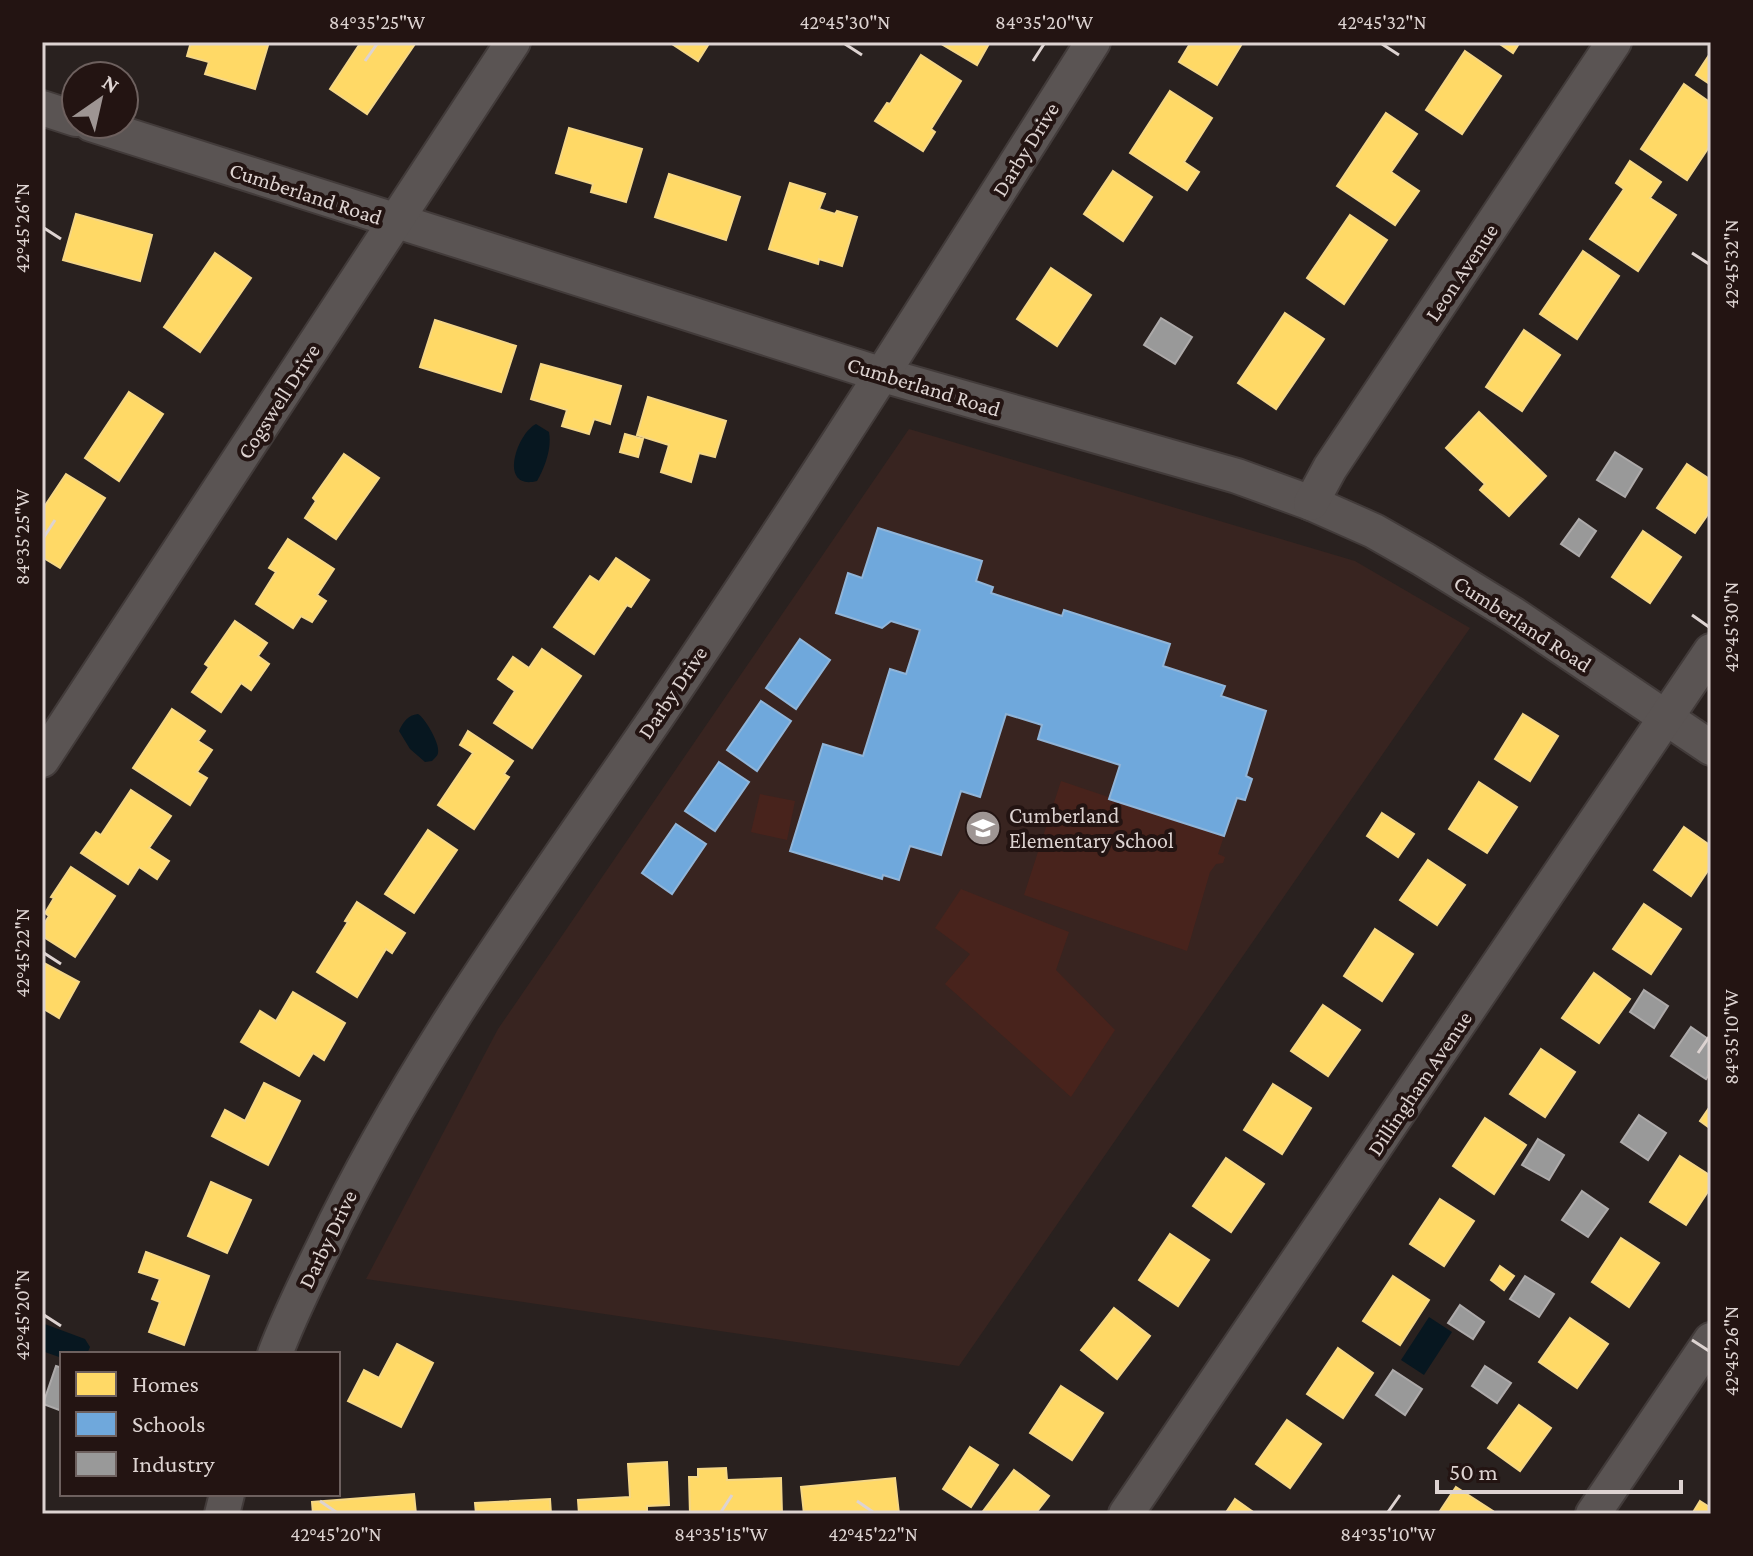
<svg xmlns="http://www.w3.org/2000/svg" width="1753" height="1556" font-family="'Crimson Pro',serif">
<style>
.built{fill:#382420}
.green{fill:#48231c}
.water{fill:#071720}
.homes{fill:#ffd966;stroke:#f5d786;stroke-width:2}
.schools{fill:#6fa8dc;stroke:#90b5d9;stroke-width:2}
.industry{fill:#999;stroke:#adaaaa;stroke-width:2}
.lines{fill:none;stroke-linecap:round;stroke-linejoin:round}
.minor-casing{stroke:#423b3a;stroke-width:38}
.minor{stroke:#5a5453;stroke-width:34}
.ticks{fill:none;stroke:#ddd3d1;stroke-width:3}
.labels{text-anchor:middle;stroke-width:8;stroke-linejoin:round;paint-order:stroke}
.street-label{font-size:22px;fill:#ddd3d1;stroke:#231412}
.poi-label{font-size:22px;fill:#ddd3d1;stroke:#231412;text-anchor:start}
.neatline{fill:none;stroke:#ddd3d1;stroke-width:3}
.ticks-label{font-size:20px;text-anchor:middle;fill:#ddd3d1}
</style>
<rect width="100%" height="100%" fill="#29211f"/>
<path class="built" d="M 909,429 L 1355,561 L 1470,628 L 959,1366 L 366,1279 L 498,1029 Z"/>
<g class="green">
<path d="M 1061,781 L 1224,836 L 1218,854 L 1225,857 L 1223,863 L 1216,864 L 1210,872 L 1187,951 L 1024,895 Z"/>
<path d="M 760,794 L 795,801 L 787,840 L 751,832 Z"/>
<path d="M 961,889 L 1069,932 L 1056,970 L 1115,1030 L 1071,1097 L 945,984 L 970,954 L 935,928 Z"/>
</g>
<g class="water">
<path d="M 536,424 L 549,432 C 552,448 545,467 537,481 C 498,491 516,434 536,424 Z"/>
<path d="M 418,714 C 425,718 438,741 438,749 C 439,755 436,757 432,761 L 425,762 L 410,749 L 399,731 C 403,722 408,715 418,714 Z"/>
<path d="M 1429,1317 L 1452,1332 L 1424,1375 L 1401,1360 Z"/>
<path d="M 42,1323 L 85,1339 L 90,1347 L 87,1354 L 62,1354 L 62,1358 L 42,1351 Z"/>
</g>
<g class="homes">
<path d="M 191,42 L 269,42 L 255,89 L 205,74 L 209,62 L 187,56 Z"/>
<path d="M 361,42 L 415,44 L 367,114 L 330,89 Z"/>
<path d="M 669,42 L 710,42 L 698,61 Z"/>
<path d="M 938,42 L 990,42 L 977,65 Z"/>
<path d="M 1191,42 L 1243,42 L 1217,85 L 1179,62 Z"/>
<path d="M 1497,42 L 1520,42 L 1513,53 Z"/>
<path d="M 1465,51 L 1501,76 L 1462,134 L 1426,110 Z"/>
<path d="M 1711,52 L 1711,85 L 1696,75 Z"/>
<path d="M 921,55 L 961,81 L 931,129 L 935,132 L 923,151 L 875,121 L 887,103 L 890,104 Z"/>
<path d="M 1684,84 L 1711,103 L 1711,144 L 1687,180 L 1641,149 Z"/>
<path d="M 1170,91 L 1212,118 L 1184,162 L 1199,172 L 1187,190 L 1130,153 Z"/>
<path d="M 1386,113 L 1417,134 L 1391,172 L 1419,191 L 1395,225 L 1337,186 Z"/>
<path d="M 569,128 L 642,149 L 626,202 L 591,192 L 593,184 L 556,173 Z"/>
<path d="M 1630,161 L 1661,182 L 1650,198 L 1676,215 L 1638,271 L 1590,239 L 1624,189 L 1616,183 Z"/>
<path d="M 1113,171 L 1152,197 L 1123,241 L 1084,214 Z"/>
<path d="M 669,174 L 740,197 L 726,240 L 655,217 Z"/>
<path d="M 790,183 L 825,194 L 819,209 L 835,214 L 837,211 L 857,217 L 842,266 L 819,259 L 818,264 L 769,249 Z"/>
<path d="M 76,214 L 152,235 L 140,281 L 63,260 Z"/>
<path d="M 1350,215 L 1387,240 L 1344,304 L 1307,278 Z"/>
<path d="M 1583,251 L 1619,276 L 1577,339 L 1540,314 Z"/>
<path d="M 215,253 L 251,278 L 200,352 L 164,327 Z"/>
<path d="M 1051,268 L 1091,295 L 1057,346 L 1017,319 Z"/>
<path d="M 1285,313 L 1324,339 L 1276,409 L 1238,383 Z"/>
<path d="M 435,320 L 516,346 L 501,392 L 420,367 Z"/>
<path d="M 1524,330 L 1560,355 L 1522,411 L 1486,387 Z"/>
<path d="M 541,364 L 621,386 L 610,424 L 594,419 L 589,434 L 562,426 L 567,410 L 531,399 Z"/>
<path d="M 129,392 L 163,414 L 119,481 L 85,458 Z"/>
<path d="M 648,397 L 726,421 L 715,457 L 699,453 L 691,482 L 661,472 L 669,445 L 637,435 Z"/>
<path d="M 1479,412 L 1546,476 L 1509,516 L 1480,490 L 1485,484 L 1446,448 Z"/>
<path d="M 625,434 L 643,439 L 638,457 L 620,452 Z"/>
<path d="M 344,454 L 379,478 L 336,539 L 305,518 L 316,501 L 313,498 Z"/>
<path d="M 1687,464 L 1711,480 L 1711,510 L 1695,533 L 1657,508 Z"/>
<path d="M 66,474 L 105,498 L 60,568 L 42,557 L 42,510 Z"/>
<path d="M 1643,531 L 1681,557 L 1650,603 L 1612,577 Z"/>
<path d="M 288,539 L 334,569 L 317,595 L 326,601 L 312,622 L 301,616 L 293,628 L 256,604 L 276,572 L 269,568 Z"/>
<path d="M 616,558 L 649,580 L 631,607 L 627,605 L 594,654 L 554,627 L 590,576 L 599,582 Z"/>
<path d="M 235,621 L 267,643 L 258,656 L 269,664 L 251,690 L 241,683 L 221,712 L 192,692 L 209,667 L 205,664 Z"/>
<path d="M 542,649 L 581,676 L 532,748 L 494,723 L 515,691 L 498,679 L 513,657 L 529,668 Z"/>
<path d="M 172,709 L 205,731 L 198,741 L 212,750 L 197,772 L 207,778 L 190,805 L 133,768 Z"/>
<path d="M 1523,714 L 1558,736 L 1530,781 L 1495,759 Z"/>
<path d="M 468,731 L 513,761 L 504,774 L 509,777 L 474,829 L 438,805 L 473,753 L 460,745 Z"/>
<path d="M 1479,782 L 1517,807 L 1487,853 L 1449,829 Z"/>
<path d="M 131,790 L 171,816 L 149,848 L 169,861 L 157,879 L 139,867 L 128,884 L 81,853 L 96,832 L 101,835 Z"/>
<path d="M 1382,813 L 1414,834 L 1398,857 L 1367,836 Z"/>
<path d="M 1684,827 L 1711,846 L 1711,866 L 1691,896 L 1654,870 Z"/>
<path d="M 428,830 L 457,850 L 414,913 L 385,894 Z"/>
<path d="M 1428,860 L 1465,885 L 1437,925 L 1400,900 Z"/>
<path d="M 71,867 L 115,896 L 75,957 L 42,936 L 42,927 L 49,916 L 45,913 L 54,898 L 51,897 Z"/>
<path d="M 357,902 L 405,933 L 392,953 L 386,949 L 357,997 L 317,972 L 348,922 L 345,921 Z"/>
<path d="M 1644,904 L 1681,929 L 1651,974 L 1613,949 Z"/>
<path d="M 1375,929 L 1413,954 L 1382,1001 L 1344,976 Z"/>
<path d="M 42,962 L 79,982 L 59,1018 L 42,1008 Z"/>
<path d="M 1594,973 L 1630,999 L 1599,1043 L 1562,1018 Z"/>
<path d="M 293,992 L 345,1023 L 324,1060 L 313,1053 L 299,1076 L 241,1042 L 260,1011 L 276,1021 Z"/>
<path d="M 1323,1005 L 1360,1030 L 1328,1076 L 1291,1051 Z"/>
<path d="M 1541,1049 L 1575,1072 L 1545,1117 L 1510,1094 Z"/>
<path d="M 264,1083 L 300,1101 L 268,1165 L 212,1136 L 225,1110 L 245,1121 Z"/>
<path d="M 1273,1084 L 1311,1108 L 1282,1154 L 1244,1130 Z"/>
<path d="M 1711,1105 L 1711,1129 L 1700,1121 Z"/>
<path d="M 1485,1118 L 1526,1145 L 1494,1194 L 1453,1166 Z"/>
<path d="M 1680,1156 L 1711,1176 L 1711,1187 L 1686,1225 L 1650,1202 Z"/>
<path d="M 1226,1158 L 1264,1184 L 1231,1232 L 1193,1206 Z"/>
<path d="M 211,1182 L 251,1200 L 227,1253 L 188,1236 Z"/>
<path d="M 1440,1199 L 1474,1221 L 1444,1266 L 1410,1244 Z"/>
<path d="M 1170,1234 L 1209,1260 L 1178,1306 L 1139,1280 Z"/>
<path d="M 1621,1238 L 1659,1263 L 1629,1307 L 1592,1282 Z"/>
<path d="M 146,1252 L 209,1276 L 184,1345 L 149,1332 L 160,1302 L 152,1299 L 160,1279 L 139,1272 Z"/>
<path d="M 1500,1266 L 1514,1276 L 1504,1290 L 1491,1280 Z"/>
<path d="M 1393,1276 L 1429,1300 L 1400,1345 L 1363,1321 Z"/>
<path d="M 1114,1308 L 1150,1336 L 1117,1379 L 1081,1350 Z"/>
<path d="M 1570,1318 L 1608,1344 L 1577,1388 L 1539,1362 Z"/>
<path d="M 397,1344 L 433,1363 L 401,1427 L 348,1401 L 364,1370 L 379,1378 Z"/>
<path d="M 1338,1348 L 1373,1373 L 1343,1418 L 1307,1394 Z"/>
<path d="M 1061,1386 L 1103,1413 L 1072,1460 L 1030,1433 Z"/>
<path d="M 1519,1405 L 1551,1428 L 1520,1471 L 1488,1448 Z"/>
<path d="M 1287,1420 L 1321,1444 L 1290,1488 L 1256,1464 Z"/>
<path d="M 970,1447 L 998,1465 L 971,1507 L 943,1489 Z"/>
<path d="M 667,1462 L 669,1505 L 647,1506 L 647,1514 L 579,1514 L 578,1500 L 630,1497 L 628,1464 Z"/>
<path d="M 726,1468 L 727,1480 L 781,1478 L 782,1514 L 690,1514 L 689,1477 L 698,1477 L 698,1469 Z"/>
<path d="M 1014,1470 L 1049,1496 L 1035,1514 L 981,1514 Z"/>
<path d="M 895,1478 L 899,1514 L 804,1514 L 801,1487 Z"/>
<path d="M 1456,1487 L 1493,1511 L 1491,1514 L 1438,1514 Z"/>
<path d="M 414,1494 L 416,1514 L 313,1514 L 312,1502 Z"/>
<path d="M 550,1499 L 551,1514 L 476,1514 L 475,1503 Z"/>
<path d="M 1235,1499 L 1256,1514 L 1225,1514 Z"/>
<path d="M 1700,1501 L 1711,1508 L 1711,1514 L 1692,1514 Z"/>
</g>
<g class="schools">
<path d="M 878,528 L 982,561 L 976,581 L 993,587 L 991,593 L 1062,616 L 1064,610 L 1170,644 L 1163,666 L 1225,686 L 1221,696 L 1266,711 L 1246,776 L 1252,779 L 1245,800 L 1237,798 L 1224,836 L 1109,799 L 1120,765 L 1038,739 L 1042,725 L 1006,714 L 980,797 L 961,791 L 941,855 L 910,846 L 899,880 L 883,875 L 882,879 L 790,851 L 823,744 L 863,756 L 890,669 L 906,674 L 920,630 L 891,621 L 882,628 L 836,613 L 848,573 L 862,578 Z"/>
<path d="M 800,639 L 830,660 L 796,709 L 766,688 Z"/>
<path d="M 761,701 L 791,721 L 757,771 L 727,750 Z"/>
<path d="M 719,762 L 749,782 L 715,831 L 685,811 Z"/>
<path d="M 676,824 L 706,844 L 672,894 L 642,873 Z"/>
</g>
<g class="industry">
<path d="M 1161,318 L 1192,337 L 1175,364 L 1144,345 Z"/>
<path d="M 1615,452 L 1642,469 L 1625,497 L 1597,480 Z"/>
<path d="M 1579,519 L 1596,531 L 1579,556 L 1561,544 Z"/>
<path d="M 1644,990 L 1668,1006 L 1654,1028 L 1630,1012 Z"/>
<path d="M 1691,1027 L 1711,1041 L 1711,1071 L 1706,1079 L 1671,1056 Z"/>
<path d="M 1639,1115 L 1666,1133 L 1648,1160 L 1621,1142 Z"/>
<path d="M 1538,1139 L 1564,1155 L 1549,1180 L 1522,1165 Z"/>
<path d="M 1582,1191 L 1608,1209 L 1588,1237 L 1562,1220 Z"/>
<path d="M 1525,1276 L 1554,1294 L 1539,1317 L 1510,1299 Z"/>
<path d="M 1460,1305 L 1484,1322 L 1473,1339 L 1448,1323 Z"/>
<path d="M 56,1366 L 62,1368 L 62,1411 L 43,1404 Z"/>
<path d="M 1485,1366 L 1511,1383 L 1497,1403 L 1472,1386 Z"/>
<path d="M 1393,1370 L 1422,1389 L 1405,1415 L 1376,1395 Z"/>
</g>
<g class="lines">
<defs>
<g id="minor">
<path d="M 42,108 L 76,119"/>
<path d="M 91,124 L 883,375 L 1237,476 L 1311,503 L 1374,531 L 1423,559 L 1514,615 L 1711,748"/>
<path d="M 1311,503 L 1330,468 L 1614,42"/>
<path d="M 42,760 L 513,42"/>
<path d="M 275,1354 C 289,1317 306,1283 323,1248 C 414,1057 539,889 658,715 C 808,494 950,268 1093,42"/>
<path d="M 222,1514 L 227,1494"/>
<path d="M 1126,1514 L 1711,651"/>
<path d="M 1593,1514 L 1711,1340"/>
</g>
</defs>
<use href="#minor" class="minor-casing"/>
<use href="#minor" class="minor"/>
</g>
<path class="ticks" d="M 845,44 L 862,55M 1382,44 L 1399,55M 365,61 L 377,44M 1033,61 L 1044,44M 44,228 L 61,239M 1692,253 L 1709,264M 44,537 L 55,520M 1692,615 L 1709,627M 44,953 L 61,964M 1698,1053 L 1709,1037M 44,1315 L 61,1326M 1692,1340 L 1709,1351M 320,1501 L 336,1512M 857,1501 L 873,1512M 721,1512 L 732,1495M 1388,1512 L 1400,1495"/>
<defs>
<symbol id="school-disc" viewBox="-11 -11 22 22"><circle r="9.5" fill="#9e9593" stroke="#231412"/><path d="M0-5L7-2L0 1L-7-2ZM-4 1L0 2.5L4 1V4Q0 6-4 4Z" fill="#fff"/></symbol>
</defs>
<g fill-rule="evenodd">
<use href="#school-disc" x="963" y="808" width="40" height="40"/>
</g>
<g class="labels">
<g class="street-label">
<text transform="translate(1025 149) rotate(-58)" y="8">Darby Drive</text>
<text transform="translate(306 193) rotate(18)" y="8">Cumberland Road</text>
<text transform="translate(1461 272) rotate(-56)" y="8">Leon Avenue</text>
<text transform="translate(924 386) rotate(17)" y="8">Cumberland Road</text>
<text transform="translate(278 401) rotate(-57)" y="8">Cogswell Drive</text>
<text transform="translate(1523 623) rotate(33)" y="8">Cumberland Road</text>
<text transform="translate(672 692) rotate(-56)" y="8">Darby Drive</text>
<text transform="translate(1419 1083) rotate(-56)" y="8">Dillingham Avenue</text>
<text transform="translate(327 1239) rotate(-64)" y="8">Darby Drive</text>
</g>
<g class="poi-label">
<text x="1009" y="823">Cumberland<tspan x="1009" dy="25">Elementary School</tspan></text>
</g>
</g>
<rect width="1753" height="1556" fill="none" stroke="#231412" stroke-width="88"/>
<rect x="60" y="1352" width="280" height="144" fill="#231412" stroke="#6d605e" stroke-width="2"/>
<rect x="76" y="1372" width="40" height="24" fill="#ffd966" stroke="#6d605e" stroke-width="2"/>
<text x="132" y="1392" font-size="24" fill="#ddd3d1">Homes</text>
<rect x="76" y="1412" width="40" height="24" fill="#6fa8dc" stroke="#6d605e" stroke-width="2"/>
<text x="132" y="1432" font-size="24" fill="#ddd3d1">Schools</text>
<rect x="76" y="1452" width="40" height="24" fill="#999999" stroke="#6d605e" stroke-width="2"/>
<text x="132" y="1472" font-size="24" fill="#ddd3d1">Industry</text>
<g transform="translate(100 100) rotate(34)"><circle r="38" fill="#231412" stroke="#6d605e" stroke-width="2"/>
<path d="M0-6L14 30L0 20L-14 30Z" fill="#9e9593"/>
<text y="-12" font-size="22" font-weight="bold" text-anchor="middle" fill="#ddd3d1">N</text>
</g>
<path d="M1437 1480v12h244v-12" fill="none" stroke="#ddd3d1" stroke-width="4"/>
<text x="1449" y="1480" font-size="24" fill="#ddd3d1" stroke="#231412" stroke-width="6" paint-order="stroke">50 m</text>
<rect x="44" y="44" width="1665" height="1468" class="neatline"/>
<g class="ticks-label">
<text x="377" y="29">84°35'25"W</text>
<text x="845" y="29">42°45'30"N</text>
<text x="1044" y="29">84°35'20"W</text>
<text x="1382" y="29">42°45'32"N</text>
<text transform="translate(22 228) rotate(-90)" y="7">42°45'26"N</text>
<text transform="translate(1731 264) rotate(-90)" y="7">42°45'32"N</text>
<text transform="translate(22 537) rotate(-90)" y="7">84°35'25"W</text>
<text transform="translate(1731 627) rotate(-90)" y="7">42°45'30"N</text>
<text transform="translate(22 953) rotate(-90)" y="7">42°45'22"N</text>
<text transform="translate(1731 1037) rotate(-90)" y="7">84°35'10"W</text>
<text transform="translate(22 1315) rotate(-90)" y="7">42°45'20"N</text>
<text transform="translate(1731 1351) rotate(-90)" y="7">42°45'26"N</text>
<text x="336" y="1541">42°45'20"N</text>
<text x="721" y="1541">84°35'15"W</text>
<text x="873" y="1541">42°45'22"N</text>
<text x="1388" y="1541">84°35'10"W</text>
</g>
</svg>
